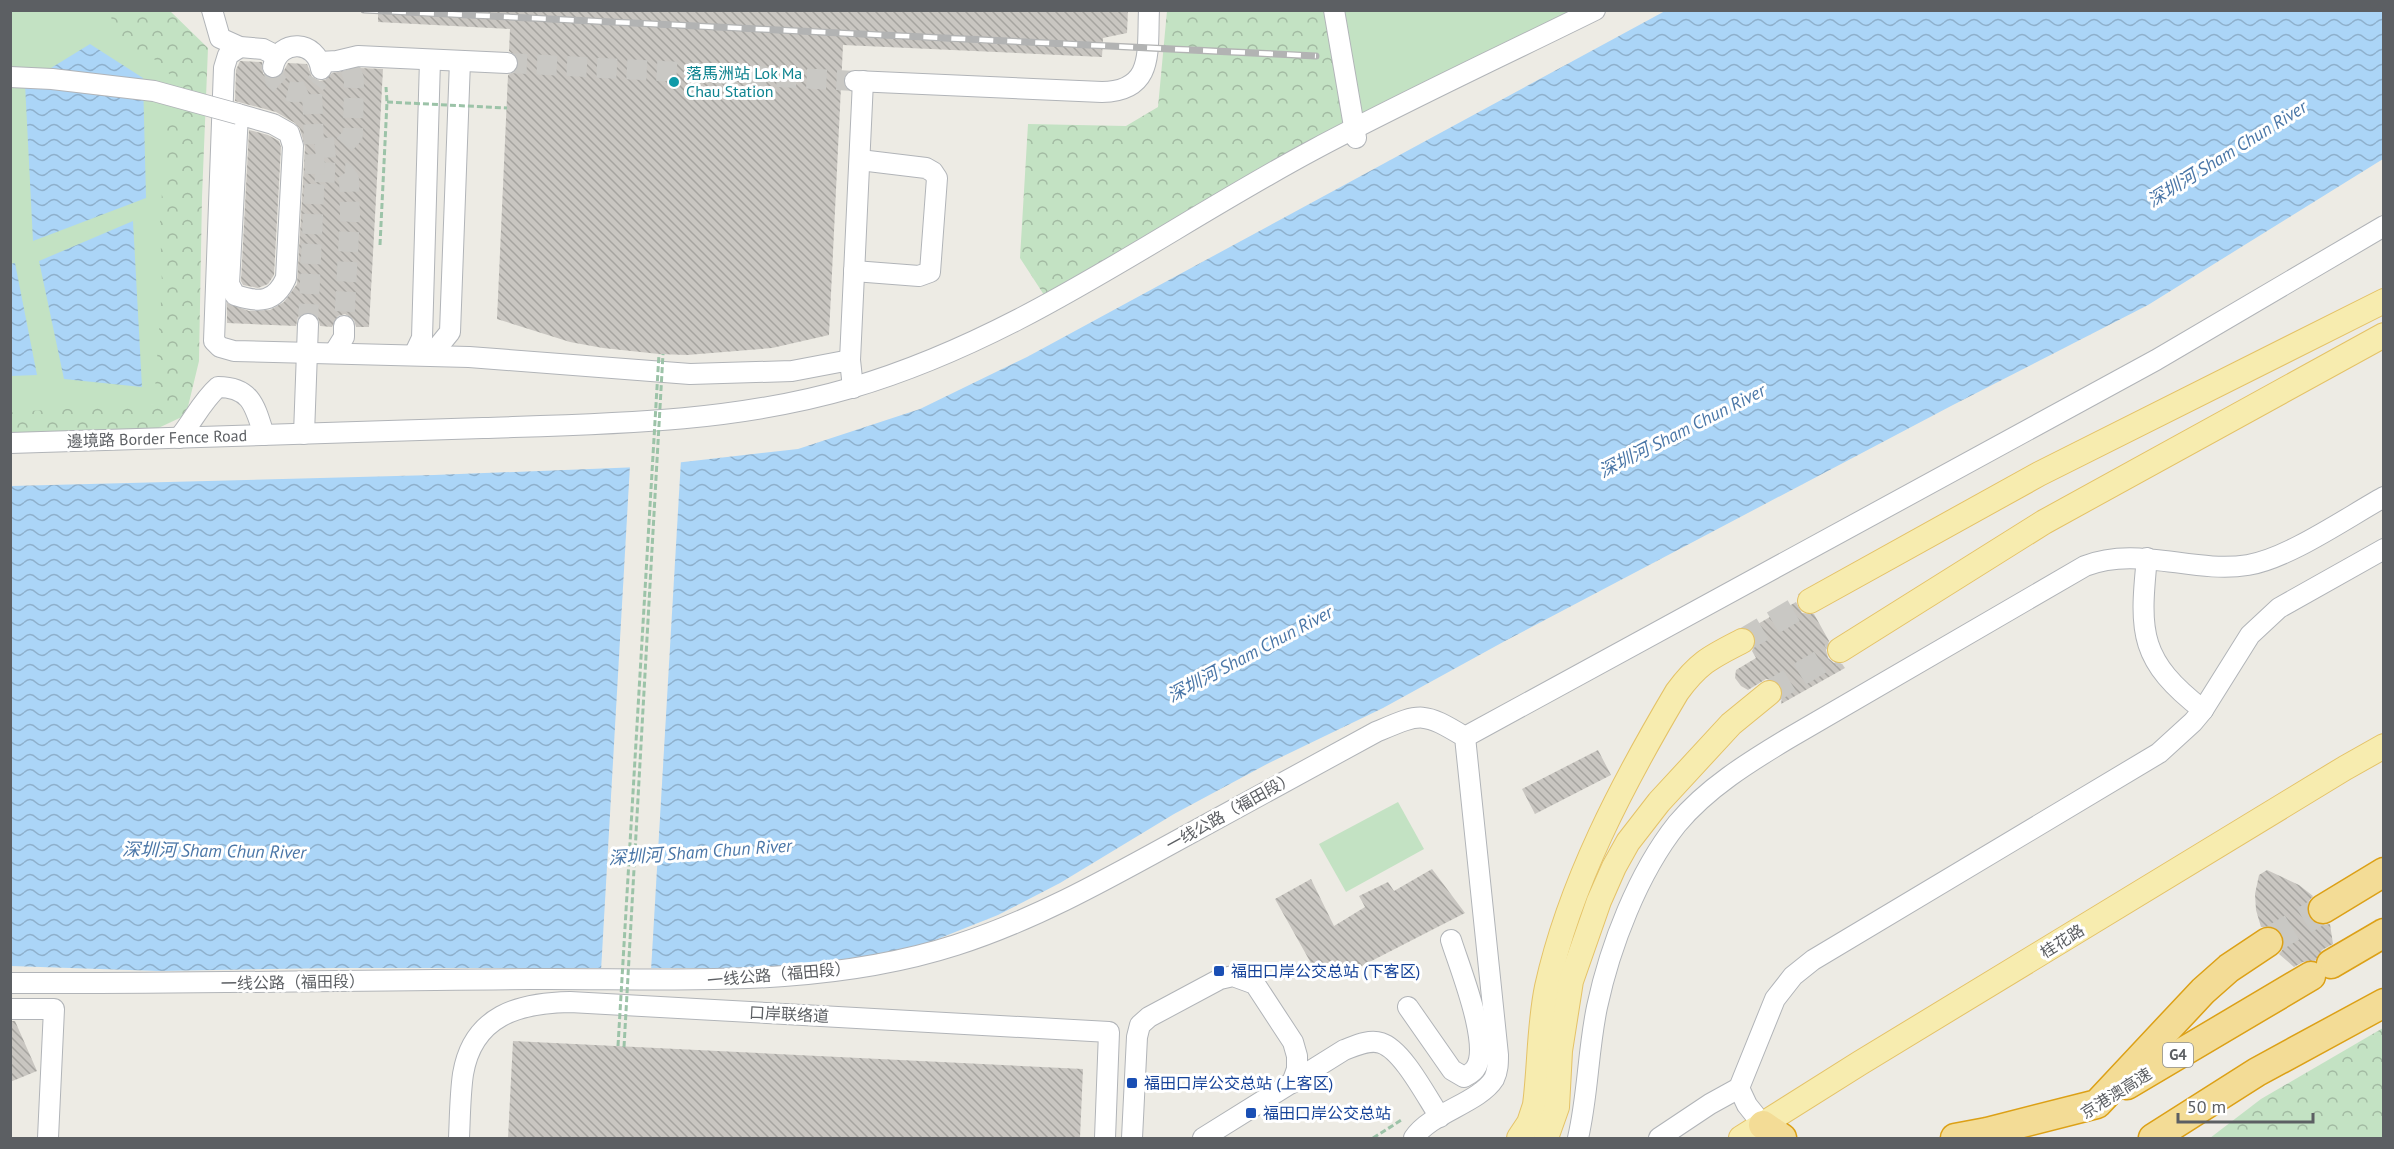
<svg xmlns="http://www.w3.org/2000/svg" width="2394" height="1149" font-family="'PT Sans','Noto Sans SC',sans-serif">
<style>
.green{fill:#c3e2c3}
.forest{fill:url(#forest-crowns)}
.water{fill:url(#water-waves)}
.pier{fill:#edebe4}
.building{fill:url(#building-back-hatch)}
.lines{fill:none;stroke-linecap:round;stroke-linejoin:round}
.minor-tunnel{stroke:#c9c8c4;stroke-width:20;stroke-dasharray:20 10;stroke-linecap:butt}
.major-tunnel{stroke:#c9c8c4;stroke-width:24;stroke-dasharray:24 12;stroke-linecap:butt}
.highway-tunnel{stroke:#c9c8c4;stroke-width:28;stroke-dasharray:28 14;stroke-linecap:butt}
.minor-casing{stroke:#b1b4b8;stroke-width:22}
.major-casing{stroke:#e4c267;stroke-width:26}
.highway-casing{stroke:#dca016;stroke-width:31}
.path{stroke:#9cc3a8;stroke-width:3;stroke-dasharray:6 3;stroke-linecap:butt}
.minor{stroke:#fff;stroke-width:20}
.major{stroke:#f7ecaf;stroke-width:24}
.highway{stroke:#f3dc96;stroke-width:28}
.rail-casing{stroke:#b2b3b3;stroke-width:7}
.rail{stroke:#fff;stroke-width:4.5;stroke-dasharray:14;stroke-linecap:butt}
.minor-bridge-casing{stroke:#b1b4b8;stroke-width:22;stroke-linecap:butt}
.path-bridge{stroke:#9cc3a8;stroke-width:3;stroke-dasharray:6 3;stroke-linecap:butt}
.minor-bridge{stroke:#fff;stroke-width:20}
.culture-dot{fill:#0f9aa8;stroke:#fff;stroke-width:2}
.transit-dot{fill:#1a4fb4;stroke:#fff;stroke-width:2}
.labels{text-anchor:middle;stroke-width:6;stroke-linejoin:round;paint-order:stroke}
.shield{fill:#fff;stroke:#8d8f92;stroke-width:1.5}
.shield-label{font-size:15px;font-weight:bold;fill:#5c5f63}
.culture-label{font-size:16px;fill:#0d838f;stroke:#fff;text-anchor:start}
.street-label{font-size:16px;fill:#5c5f63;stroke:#fff}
.transit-label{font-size:16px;fill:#164399;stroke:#fff;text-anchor:start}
.water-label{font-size:18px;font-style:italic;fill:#4a76a7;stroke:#fff}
</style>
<defs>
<pattern id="forest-crowns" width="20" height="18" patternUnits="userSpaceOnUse" patternTransform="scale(1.5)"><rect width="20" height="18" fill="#c3e2c3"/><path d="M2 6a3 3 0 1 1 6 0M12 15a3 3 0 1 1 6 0" fill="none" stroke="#a2baa2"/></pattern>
<pattern id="water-waves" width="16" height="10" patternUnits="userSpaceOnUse" patternTransform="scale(1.5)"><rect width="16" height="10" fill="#abd5f7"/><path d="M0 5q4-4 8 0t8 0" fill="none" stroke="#8eb0cc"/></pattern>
<pattern id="building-back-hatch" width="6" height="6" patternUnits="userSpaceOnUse" patternTransform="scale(1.5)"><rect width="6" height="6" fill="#c9c6c1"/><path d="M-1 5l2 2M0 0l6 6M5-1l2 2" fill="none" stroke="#a6a4a0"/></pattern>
</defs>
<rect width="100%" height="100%" fill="#edebe4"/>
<g class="green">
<path d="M 1334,10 L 1590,11 L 1356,138 Z"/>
<path d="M 10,11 L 129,11 L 173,56 L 164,402 L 132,409 L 11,413 Z"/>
<path d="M 1398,802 L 1424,849 L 1346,892 L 1319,844 Z"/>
</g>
<g class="forest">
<path d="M 109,11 L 170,11 L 208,48 L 202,197 L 199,361 L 186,415 L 152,431 L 11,433 L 11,412 L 154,404 L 162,286 L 160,219 L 171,76 L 159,62 L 127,44 L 116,32 Z"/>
<path d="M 1167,11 L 1338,11 L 1355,122 L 1046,298 L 1020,258 L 1028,124 L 1126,126 L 1158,107 Z"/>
<path d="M 2383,1028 L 2383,1138 L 2210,1138 L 2261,1099 Z"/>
</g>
<g class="water">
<path d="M 1665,11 L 2383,11 L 2383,159 L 2148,305 L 1951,406 L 1505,641 L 1383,708 L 1267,764 L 1174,814 L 1060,883 L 998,915 L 910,950 L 780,968 L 333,968 L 159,971 L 11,966 L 11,486 L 434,475 L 640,467 L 798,449 L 920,409 L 1027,357 Z"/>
<path d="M 90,44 L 143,78 L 146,198 L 33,241 L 25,84 Z"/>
<path d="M 133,221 L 142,387 L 64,379 L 39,261 Z"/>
<path d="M 15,263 L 37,375 L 11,376 L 10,264 Z"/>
</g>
<path class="pier" d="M 681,460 L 651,971 L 601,971 L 630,465 Z"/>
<g class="building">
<path d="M 378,10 L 1128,10 L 1127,33 L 1103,38 L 1102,57 L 843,45 L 829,335 L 772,348 L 687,355 L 659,354 L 603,348 L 570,342 L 497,319 L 508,75 L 517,70 L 519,63 L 517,57 L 509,51 L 510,29 L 378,22 Z"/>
<path d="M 240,61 L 262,62 L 263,74 L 274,79 L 281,76 L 288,63 L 307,64 L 312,77 L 319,81 L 325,80 L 332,73 L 359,68 L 383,69 L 369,327 L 356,327 L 354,320 L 345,314 L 338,316 L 332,327 L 320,326 L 318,318 L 308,312 L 298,317 L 296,326 L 227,323 L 227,303 L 249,311 L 270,310 L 284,302 L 297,284 L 305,147 L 300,129 L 295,123 L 276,112 L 235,101 L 236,70 Z"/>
<path d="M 249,130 L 268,135 L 279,141 L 281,147 L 274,275 L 268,284 L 258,288 L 243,285 L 241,281 Z"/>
<path d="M 1796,602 L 1802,613 L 1814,614 L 1829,641 L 1826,650 L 1828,658 L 1834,663 L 1842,664 L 1845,668 L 1781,704 L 1783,691 L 1780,684 L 1773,680 L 1766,679 L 1748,690 L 1741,686 L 1735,678 L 1736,670 L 1756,658 L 1752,651 L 1756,642 L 1755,635 L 1749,629 Z"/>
<path d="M 1598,750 L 1611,775 L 1535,814 L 1522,789 Z"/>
<path d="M 1432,869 L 1465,913 L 1346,974 L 1337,961 L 1316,972 L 1275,899 L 1311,879 L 1334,926 L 1365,907 L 1359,896 L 1388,882 L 1394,891 Z"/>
<path d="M 2267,870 L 2299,885 L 2313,896 L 2308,902 L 2307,909 L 2309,918 L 2316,924 L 2323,925 L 2330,924 L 2333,944 L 2322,950 L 2315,961 L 2303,962 L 2294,967 L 2279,954 L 2283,949 L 2284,942 L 2281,932 L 2275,927 L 2261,927 L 2256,910 L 2255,894 L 2259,875 Z"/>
<path d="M 10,1021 L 15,1021 L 37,1071 L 10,1082 Z"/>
<path d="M 513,1041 L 1083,1069 L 1080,1138 L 508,1138 Z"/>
</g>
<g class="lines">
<g class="minor-tunnel">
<path d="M 507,63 L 855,81"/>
<path d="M 273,67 L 275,80 L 287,91 C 300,94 311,92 318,80"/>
<path d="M 315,149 L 343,146 L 353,135 L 354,79 L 350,68"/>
<path d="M 315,172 L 345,173 L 349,179 L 350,215 L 344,326"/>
<path d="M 308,324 L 315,172 L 312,89"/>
</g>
<g class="major-tunnel">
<path d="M 1742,641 L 1810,601"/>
<path d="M 1769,693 L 1840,650"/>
</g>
<path class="highway-tunnel" d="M 2268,942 L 2323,909"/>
<defs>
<g id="minor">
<path d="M 212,10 L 220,38 L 240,47 L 263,49 L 277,56"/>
<path d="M 1334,10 L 1356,138"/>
<path d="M 240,47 L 228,55 L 224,68 L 214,341 L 220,347 L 234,351 L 469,357 L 690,374 L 792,371 L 850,360 L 853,388"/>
<path d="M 320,62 L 337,61 L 358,56 L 507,63"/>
<path d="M 273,67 C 279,38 317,40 321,69"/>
<path d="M 855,81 L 1102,92 C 1155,91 1147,51 1149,10"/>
<path d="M 238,114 L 273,124 L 289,133 L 293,146 L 286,278 C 275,303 259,303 235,295 L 229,284 Z"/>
<path d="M 854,271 L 919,276 L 930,272 L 937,178 L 933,172 L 926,168 L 860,160"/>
<path d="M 334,353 L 344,337 L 344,326"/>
<path d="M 420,353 L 437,348 L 450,332 L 460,61"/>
<path d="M 414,355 L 422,338 L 430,60"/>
<path d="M 850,360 L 863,81"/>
<path d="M 304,434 L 308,324"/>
<path d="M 179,438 C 193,421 202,401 218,387 C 251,387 255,406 264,435"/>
<path d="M 10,443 C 168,438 326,434 483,428 C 607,424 731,423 851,388 C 1022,338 1161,231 1315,149 C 1407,100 1502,56 1595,10"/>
<path d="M 2147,558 C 2139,634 2140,661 2203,710"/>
<path d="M 1465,737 L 2156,360 L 2384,226"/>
<path d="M 10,983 C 184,984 358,980 531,979 C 674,978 819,989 956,945 C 1031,921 1100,883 1169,845 C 1238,807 1307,770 1376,732 C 1421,713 1422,711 1465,737 L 1498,1055 C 1498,1063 1498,1071 1494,1079 C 1479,1103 1430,1113 1414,1138"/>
<path d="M 1408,1007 L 1452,1070 L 1464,1077 C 1468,1075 1472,1073 1475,1069 C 1492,1046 1459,966 1451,940"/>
<path d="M 10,1009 L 54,1009 L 48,1138"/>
<path d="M 1739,1088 L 1747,1105 L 1763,1125"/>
<path d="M 459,1138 C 460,1117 460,1095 463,1074 C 473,1015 519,1003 570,1002 L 1109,1032 L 1105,1138"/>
<path d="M 1132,1138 L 1137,1037 L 1140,1025 L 1149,1017 L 1220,979 L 1233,976 L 1255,984 L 1293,1042 L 1297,1056 L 1297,1069 L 1292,1083"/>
<path d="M 1203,1138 L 1344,1050 C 1355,1046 1369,1039 1381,1043 C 1403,1050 1427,1098 1440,1117"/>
<path d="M 1578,1138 C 1588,1095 1588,1050 1597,1007 C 1610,946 1638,873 1677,824 C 1707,788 1749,762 1789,738 L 2085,566 C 2138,545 2193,574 2248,565 C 2289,558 2346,518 2384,497"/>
<path d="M 1659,1138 L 1710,1104 L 1739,1088 L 1775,999 L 1793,976 L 1813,960 L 2159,753 L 2193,722 L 2203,710 L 2250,635 L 2279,608 L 2384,549"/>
</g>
<g id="major">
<path d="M 1810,601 L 2039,474 L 2384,301"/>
<path d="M 1840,650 L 2044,522 L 2384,335"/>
<path d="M 1519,1138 L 1529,1123 L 1535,1105 C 1540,1066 1539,1025 1547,987 C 1570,883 1623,783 1677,692 C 1699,662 1711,657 1742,641"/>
<path d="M 1546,1138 L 1557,1107 L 1560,1051 L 1571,981 L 1599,901 L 1614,867 L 1628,842 L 1659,802 L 1731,724 L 1769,693"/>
<path d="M 1741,1138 L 1860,1063 L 2345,768 L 2384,746"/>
</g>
<g id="highway">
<path d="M 2323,909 L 2384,872"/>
<path d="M 2331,964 L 2384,933"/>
<path d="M 2127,1085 L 2311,976"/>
<path d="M 1763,1125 L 1782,1138"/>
<path d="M 1955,1138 L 1987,1132 L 2097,1104 L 2203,991 L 2229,968 L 2268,942"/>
<path d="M 2153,1138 L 2257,1072 L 2384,1003"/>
</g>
</defs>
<use href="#minor" class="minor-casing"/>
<use href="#major" class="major-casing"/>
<use href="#highway" class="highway-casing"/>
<g class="path">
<path d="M 380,245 L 387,102 L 386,87"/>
<path d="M 1373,1138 L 1403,1119"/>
</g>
<use href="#minor" class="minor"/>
<use href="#major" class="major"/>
<use href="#highway" class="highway"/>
<defs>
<path id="rail" d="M 364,10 L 1316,56"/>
</defs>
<use href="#rail" class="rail-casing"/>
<use href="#rail" class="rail"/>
<defs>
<path id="minor-bridge" d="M 10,77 L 52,79 L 154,91 L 238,114"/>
</defs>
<use href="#minor-bridge" class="minor-bridge-casing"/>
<g class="path-bridge">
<path d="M 387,102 L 507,108"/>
<path d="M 618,1046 L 659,354"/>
<path d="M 624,1047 L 663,354"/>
</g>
<use href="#minor-bridge" class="minor-bridge"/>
</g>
<circle class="culture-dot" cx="674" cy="82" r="6"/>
<g class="transit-dot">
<rect x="1213" y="965" width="12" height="12" rx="3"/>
<rect x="1126" y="1077" width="12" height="12" rx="3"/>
<rect x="1245" y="1107" width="12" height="12" rx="3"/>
</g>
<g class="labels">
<rect class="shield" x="2163" y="1043" width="30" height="24" rx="4.5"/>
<g class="shield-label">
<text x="2178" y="1060">G4</text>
</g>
<g class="culture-label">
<text x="686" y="79">落馬洲站 Lok Ma<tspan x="686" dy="18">Chau Station</tspan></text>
</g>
<g class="street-label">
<text transform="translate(157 438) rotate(-2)" y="6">邊境路 Border Fence Road</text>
<text transform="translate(1230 811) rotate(-29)" y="6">一线公路（福田段）</text>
<text transform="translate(2062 941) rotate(-32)" y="6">桂花路</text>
<text transform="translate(779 974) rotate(-5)" y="6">一线公路（福田段）</text>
<text transform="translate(293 982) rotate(-1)" y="6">一线公路（福田段）</text>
<text transform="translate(789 1014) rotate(3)" y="6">口岸联络道</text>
<text transform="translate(2116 1093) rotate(-32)" y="6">京港澳高速</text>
</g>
<g class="transit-label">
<text x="1231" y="977">福田口岸公交总站 (下客区)</text>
<text x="1144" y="1089">福田口岸公交总站 (上客区)</text>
<text x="1263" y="1119">福田口岸公交总站</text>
</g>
<g class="water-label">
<text transform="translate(2227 154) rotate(-32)" y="6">深圳河 Sham Chun River</text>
<text transform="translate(1682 431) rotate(-27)" y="6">深圳河 Sham Chun River</text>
<text transform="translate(1250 654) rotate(-28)" y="6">深圳河 Sham Chun River</text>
<text transform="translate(214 851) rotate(1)" y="6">深圳河 Sham Chun River</text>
<text transform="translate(700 852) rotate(-4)" y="6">深圳河 Sham Chun River</text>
</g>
</g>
<rect width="2394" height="1149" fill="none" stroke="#5c5f63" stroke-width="24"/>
<path d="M2178 1113v9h135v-9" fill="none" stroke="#5c5f63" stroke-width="3"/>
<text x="2187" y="1113" font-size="18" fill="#5c5f63" stroke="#ffffff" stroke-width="4.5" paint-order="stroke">50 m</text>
</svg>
